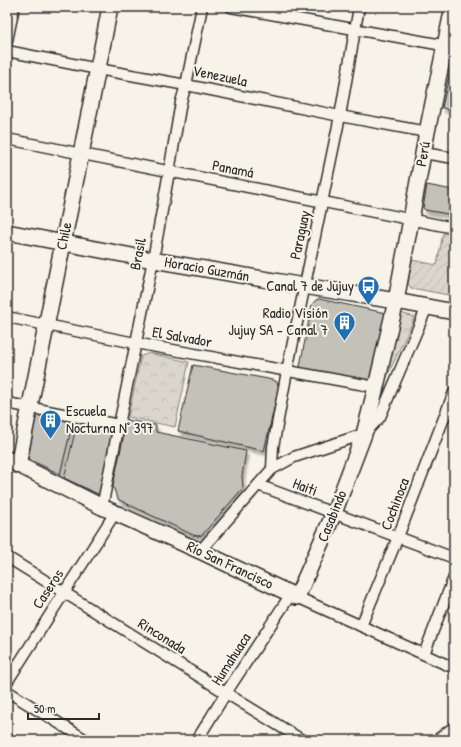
<svg xmlns="http://www.w3.org/2000/svg" width="461" height="747" font-family="'Patrick Hand',sans-serif">
<style>
.park{fill:url(#park-crowns);stroke:#82807c}
.garden{fill:url(#garden-furrows);stroke:#82807c}
.building{fill:#c4c1b9;stroke:#2b2b2b;filter:url(#shadow)}
.lines{fill:none;stroke-linecap:round;stroke-linejoin:round}
.street-casing{stroke:#2b2b2b;stroke-width:13}
.secondary-casing{stroke:#2b2b2b;stroke-width:18}
.street{stroke:#f7f3e8;stroke-width:10}
.secondary{stroke:#f7f3e8;stroke-width:15}
.labels{text-anchor:middle;stroke-width:4;stroke-linejoin:round;paint-order:stroke}
.street-label{font-size:15px;fill:#2b2b2b;stroke:#f7f3e8}
.poi-label{font-size:15px;fill:#2b2b2b;stroke:#f7f3e8;text-anchor:end}
</style>
<defs>
<pattern id="park-crowns" width="20" height="18" patternUnits="userSpaceOnUse"><rect width="20" height="18" fill="#dad6cc"/><path d="M2 6a3 3 0 1 1 6 0M12 15a3 3 0 1 1 6 0" fill="none" stroke="#bbb8af"/></pattern>
<pattern id="garden-furrows" width="10" height="10" patternUnits="userSpaceOnUse"><rect width="10" height="10" fill="#dad6cc"/><path d="M-1 1l2-2M0 10L10 0M9 11l2-2" fill="none" stroke="#bbb8af"/></pattern>
<filter id="shadow"><feDropShadow dx="2.5" dy="4.5" stdDeviation="1" flood-color="#0004"/></filter>
</defs>
<rect width="100%" height="100%" fill="#f7f3e8"/>
<filter id="ink" filterUnits="userSpaceOnUse"><feTurbulence type="fractalNoise" baseFrequency=".025" numOctaves="2"/><feDisplacementMap in="SourceGraphic" scale="8" xChannelSelector="R" yChannelSelector="G"/><feConvolveMatrix kernelMatrix="1 2 1 2 8 2 1 2 1" color-interpolation-filters="sRGB"/></filter>
<g filter="url(#ink)">
<g class="park">
<path d="M 400,313 L 415,317 L 384,383 Z"/>
<path d="M 150,353 L 189,362 L 175,427 L 128,417 L 141,356 Z"/>
</g>
<path class="garden" d="M 443,233 L 454,235 L 454,296 L 411,288 L 408,283 L 412,260 L 437,265 Z"/>
<g class="building">
<path d="M 451,66 L 454,67 L 454,111 L 442,108 Z"/>
<path d="M 427,185 L 453,190 L 448,214 L 425,210 L 423,208 Z"/>
<path d="M 319,299 L 386,313 L 371,380 L 366,381 L 301,369 L 300,366 L 312,304 L 316,300 Z"/>
<path d="M 193,365 L 268,379 L 276,381 L 279,387 L 264,451 L 178,431 Z"/>
<path d="M 36,415 L 73,422 L 60,474 L 28,459 Z"/>
<path d="M 127,420 L 156,425 L 156,432 L 246,451 L 242,476 L 243,488 L 202,535 L 198,536 L 193,535 L 119,500 L 116,495 L 113,486 Z"/>
<path d="M 77,423 L 113,429 L 100,495 L 64,478 Z"/>
</g>
<g class="lines">
<defs>
<g id="street">
<path d="M 231,7 L 437,44 L 444,49 L 454,51"/>
<path d="M 7,41 L 14,7"/>
<path d="M 7,51 L 98,69 L 186,85 L 340,116 L 427,132"/>
<path d="M 7,139 L 454,228"/>
<path d="M 423,153 L 454,158"/>
<path d="M 7,317 L 135,343 L 376,387"/>
<path d="M 7,403 L 119,425"/>
<path d="M 272,469 L 273,447 L 287,371 L 340,116 L 359,7"/>
<path d="M 258,485 L 454,558"/>
<path d="M 102,507 L 153,260 L 169,172 L 181,102 L 186,85 L 202,7"/>
<path d="M 200,551 L 272,469 L 294,457 L 364,434 L 380,417 L 427,307"/>
<path d="M 7,557 L 226,693 L 302,740"/>
<path d="M 297,597 L 454,668"/>
<path d="M 361,626 L 398,537 L 454,392"/>
<path d="M 424,654 L 454,577"/>
<path d="M 7,682 L 115,513"/>
<path d="M 7,691 L 86,740"/>
<path d="M 197,740 L 226,693 L 291,594"/>
<path d="M 437,740 L 454,727"/>
</g>
<g id="secondary">
<path d="M 7,232 L 153,260 L 304,286 L 396,301 L 454,312"/>
<path d="M 7,459 L 102,507 L 200,551 L 297,597 L 334,513 L 364,434 L 376,387 L 396,301 L 427,132 L 453,7"/>
<path d="M 18,465 L 81,154 L 110,7"/>
</g>
</defs>
<use href="#street" class="street-casing"/>
<use href="#secondary" class="secondary-casing"/>
<use href="#street" class="street"/>
<use href="#secondary" class="secondary"/>
</g>
</g>
<defs>
<symbol id="bus-pin" viewBox="-11 -11 22 30"><path d="M0 17L-7.5 6A9.5 9.5 0 1 1 7.5 6Z" fill="#1f6fb2" stroke="#f7f3e8"/><path d="M-5-6H5V4H4V6H2V4H-2V6H-4V4H-5ZM-3.5-4V0h7V-4ZM-3.5 1.2v1.5H-2V1.2ZM2 1.2v1.5H3.5V1.2Z" fill="#fff"/></symbol>
<symbol id="building-pin" viewBox="-11 -11 22 30"><path d="M0 17L-7.5 6A9.5 9.5 0 1 1 7.5 6Z" fill="#1f6fb2" stroke="#f7f3e8"/><path d="M-4-6H4V6H1V3H-1V6H-4ZM-2.5-4.3h1.7v1.8h-1.7ZM.8-4.3h1.7v1.8H.8ZM-2.5-1h1.7V.8h-1.7ZM.8-1h1.7V.8H.8Z" fill="#fff"/></symbol>
</defs>
<g fill-rule="evenodd">
<use href="#bus-pin" x="356" y="274" width="25" height="34"/>
<use href="#building-pin" x="332" y="310" width="25" height="34"/>
<use href="#building-pin" x="38" y="408" width="25" height="34"/>
</g>
<g class="labels">
<g class="street-label">
<text transform="translate(220 76) rotate(12)" y="5">Venezuela</text>
<text transform="translate(423 154) rotate(-80)" y="5">Perú</text>
<text transform="translate(233 169) rotate(11)" y="5">Panamá</text>
<text transform="translate(300 235) rotate(-78)" y="5">Paraguay</text>
<text transform="translate(64 236) rotate(-78)" y="5">Chile</text>
<text transform="translate(138 254) rotate(-79)" y="5">Brasil</text>
<text transform="translate(207 269) rotate(10)" y="5">Horacio Guzmán</text>
<text transform="translate(182 337) rotate(10)" y="5">El Salvador</text>
<text transform="translate(305 487) rotate(21)" y="5">Haiti</text>
<text transform="translate(395 504) rotate(-69)" y="5">Cochinoca</text>
<text transform="translate(332 516) rotate(-68)" y="5">Casabindo</text>
<text transform="translate(230 565) rotate(25)" y="5">Río San Francisco</text>
<text transform="translate(48 589) rotate(-57)" y="5">Caseros</text>
<text transform="translate(162 636) rotate(32)" y="5">Rinconada</text>
<text transform="translate(231 659) rotate(-57)" y="5">Humahuaca</text>
</g>
<g class="poi-label">
<text x="354" y="291">Canal 7 de Jujuy</text>
<text x="328" y="318">Radio Visión<tspan x="328" dy="17">Jujuy SA - Canal 7</tspan></text>
<text x="66" y="416" text-anchor="start">Escuela<tspan x="66" dy="17">Nocturna N° 397</tspan></text>
</g>
</g>
<rect width="461" height="747" fill="none" stroke="#f7f3e8" stroke-width="24"/>
<rect x="12" y="12" width="437" height="723" fill="none" stroke="#2b2b2b" stroke-width="1.5" filter="url(#ink)"/>
<path d="M28 713v6h71v-6" fill="none" stroke="#2b2b2b" stroke-width="2"/>
<text x="34" y="713" font-size="12" fill="#2b2b2b" stroke="#f7f3e8" stroke-width="3" paint-order="stroke">50 m</text>
</svg>
